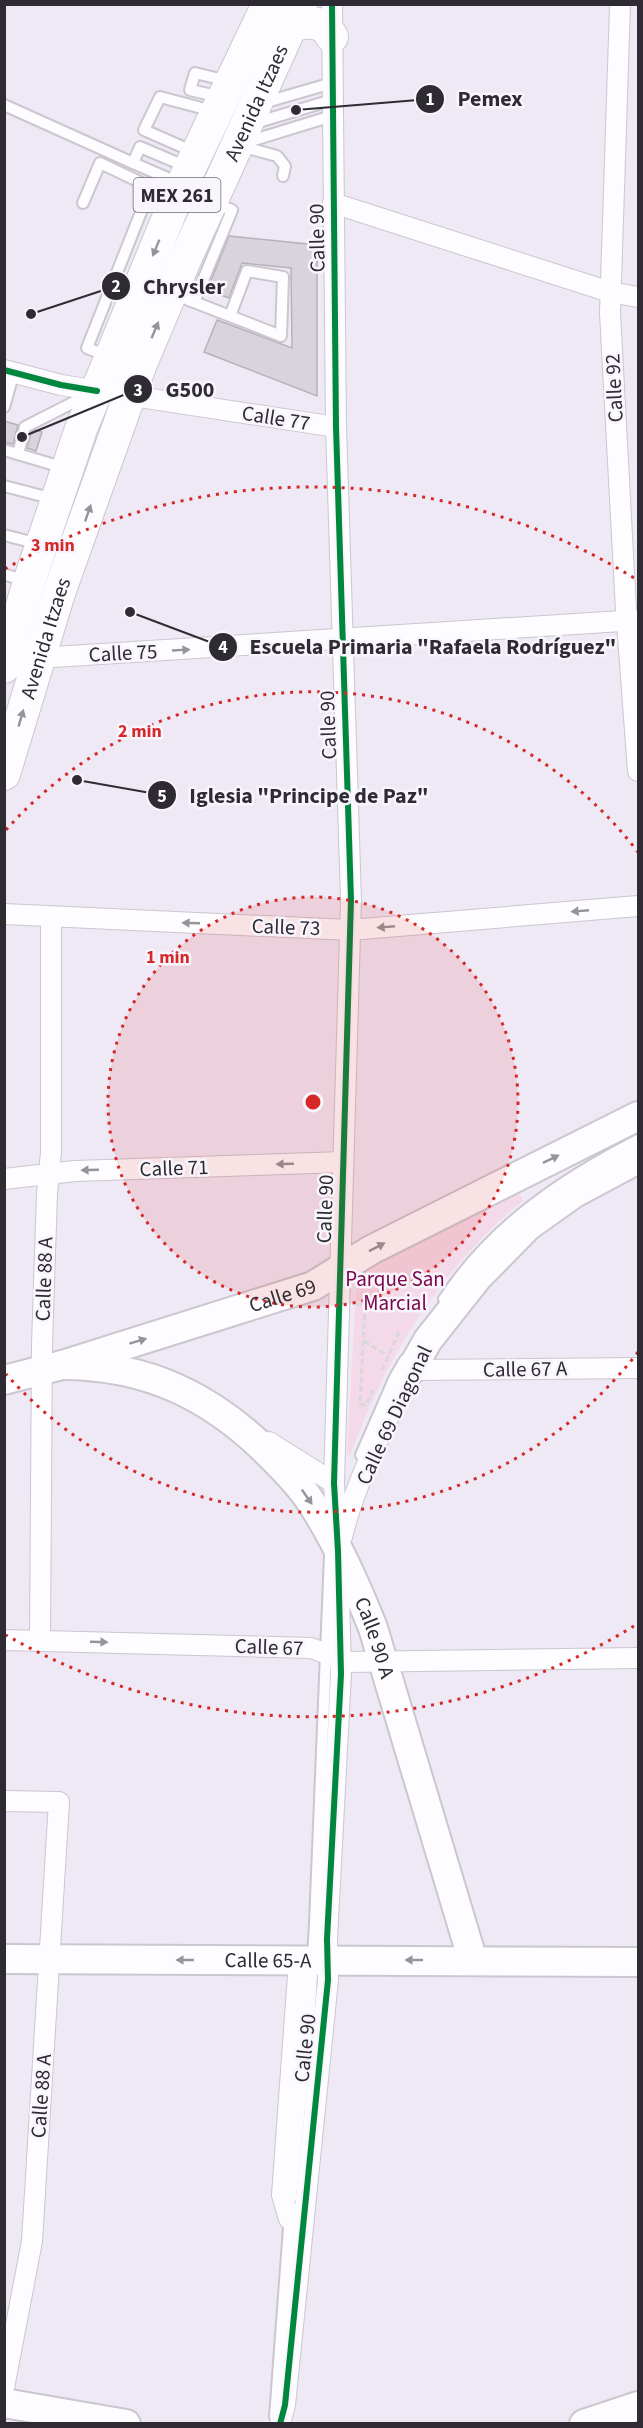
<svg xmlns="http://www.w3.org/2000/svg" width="643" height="2428" font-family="'Source Sans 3',sans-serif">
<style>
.green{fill:#f4dae8}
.building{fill:#d9d3db;stroke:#b7b1ba;stroke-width:1.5}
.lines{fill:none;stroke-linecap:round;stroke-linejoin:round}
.lane-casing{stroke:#cbc6cf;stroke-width:14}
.street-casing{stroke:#cbc6cf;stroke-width:22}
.secondary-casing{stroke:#cbc6cf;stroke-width:32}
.primary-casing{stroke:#cbc6cf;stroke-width:34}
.path{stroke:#d9d7db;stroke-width:3;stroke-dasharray:6 3;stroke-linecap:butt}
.lane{stroke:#fdfcfe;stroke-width:10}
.street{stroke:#fdfcfe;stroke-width:20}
.secondary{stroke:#fdfcfe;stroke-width:28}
.primary{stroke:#fdfcfe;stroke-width:32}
.cycleway-casing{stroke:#f9f5fd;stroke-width:10}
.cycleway{stroke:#00873e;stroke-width:6}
.oneway{fill:#969498}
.ring{fill:none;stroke:#d62828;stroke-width:3;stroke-dasharray:3 6}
.labels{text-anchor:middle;stroke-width:5;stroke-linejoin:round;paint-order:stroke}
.shield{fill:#f9f5fd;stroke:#6c6870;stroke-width:1.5}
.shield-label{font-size:20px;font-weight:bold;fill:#2f2b33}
.street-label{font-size:21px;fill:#2f2b33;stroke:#f9f5fd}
.park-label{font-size:21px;fill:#780547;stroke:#f9f5fd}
.centre{fill:#d62828;stroke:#f9f5fd;stroke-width:3}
.ring-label{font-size:18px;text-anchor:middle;font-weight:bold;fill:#d62828;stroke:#f9f5fd;stroke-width:5;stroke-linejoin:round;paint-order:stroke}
.leader{fill:none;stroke:#2f2b33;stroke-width:2}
.callout-dot{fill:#2f2b33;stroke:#f9f5fd;stroke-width:2}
.mark-label{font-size:18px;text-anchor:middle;font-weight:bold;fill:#fff}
.callout-label{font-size:22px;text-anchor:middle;font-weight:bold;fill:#2f2b33;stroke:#f9f5fd;stroke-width:5;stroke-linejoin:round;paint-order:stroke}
</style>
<rect width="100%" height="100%" fill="#efe9f5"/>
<path class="green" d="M 517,1189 L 523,1200 C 439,1271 388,1353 350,1455 L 347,1454 L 356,1290 L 375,1261 Z"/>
<g class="building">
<path d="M 229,236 L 317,245 L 317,396 L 204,352 L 217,320 L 292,348 L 291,268 L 242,263 L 229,298 L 207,290 Z"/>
<path d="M 4,421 L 18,425 L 13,444 L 4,442 Z"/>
<path d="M 36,430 L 42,432 L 36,451 L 27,448 L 31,432 Z"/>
</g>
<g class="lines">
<defs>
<g id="lane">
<path d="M 221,97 L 190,90 L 195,73 L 228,81"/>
<path d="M 263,103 L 332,83"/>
<path d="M 4,105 L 133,163"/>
<path d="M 255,123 L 332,100"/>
<path d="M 244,143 L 332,116"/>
<path d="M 240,146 L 277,156 L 285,166 L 283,176"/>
<path d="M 194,152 L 144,130 L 160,97 L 213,111"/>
<path d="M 179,183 L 133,163 L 140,147 L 187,167"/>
<path d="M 83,203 L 100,163 L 173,198"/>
<path d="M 188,300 L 194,302 L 232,210 L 214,203"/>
<path d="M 194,302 L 281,336 L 283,277 L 247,271 L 230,316"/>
<path d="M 108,356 L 87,348 L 147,197 L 169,206"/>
<path d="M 4,407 L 14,372"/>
<path d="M 4,450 L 65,468"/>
<path d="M 18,454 L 25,427 L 88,395"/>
<path d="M 4,486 L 54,499"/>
<path d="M 4,535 L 39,544"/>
<path d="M 4,574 L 27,582"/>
<path d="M 444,1299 C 492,1226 562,1179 638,1140"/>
<path d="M 361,1455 L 395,1377 L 405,1360"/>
<path d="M 291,2198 L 310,2009 L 315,1923 L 330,1555"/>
<path d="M 275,2417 L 290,2214"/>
</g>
<g id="street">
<path d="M 620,5 L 610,313 L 626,610 L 638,771"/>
<path d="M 333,203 L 610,292 L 638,297"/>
<path d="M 4,370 L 61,385 L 336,427"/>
<path d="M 38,658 L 638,620"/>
<path d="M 4,914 L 350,930 L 638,906"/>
<path d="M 4,1179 L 75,1171 L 343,1162"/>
<path d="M 269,1442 L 334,1483"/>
<path d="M 342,1537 C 356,1479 386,1424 411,1370 L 638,1368"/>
<path d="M 4,1640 L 311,1648 L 348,1662 L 638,1658"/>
<path d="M 40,1640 L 42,1345 L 47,1194 L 51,1152 L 51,917"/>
<path d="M 4,1801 L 59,1802 L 32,2241 L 4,2388"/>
<path d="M 289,2219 L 282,2195 L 299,1961"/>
<path d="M 280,2424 L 285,2405 L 328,1980 L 327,1939 L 341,1674 L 338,1551 L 334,1483 L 351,900 L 336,427 L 332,4"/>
</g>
<g id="secondary">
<path id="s1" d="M 62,1365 C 148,1365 213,1397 272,1457 C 286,1471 300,1485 311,1502 C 336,1540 356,1585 373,1628 L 473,1961"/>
<path d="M 411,1370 L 428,1340 L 477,1278 L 528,1226 L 573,1194 L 638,1159"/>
<path id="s2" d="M 4,1380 L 62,1365 L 313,1286 L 371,1250 L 638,1116"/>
<path id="s3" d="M 4,1959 L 638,1962"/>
<path d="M 4,2403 L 126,2424"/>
<path d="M 584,2424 L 638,2406"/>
</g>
<g id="primary">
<path d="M 291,25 C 308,22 323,19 332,37"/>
<path d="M 4,667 L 29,582 L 81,429 L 180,189 L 268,4"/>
<path id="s4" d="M 4,774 L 59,593 L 140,366 L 184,262 L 301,4"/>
</g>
</defs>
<use href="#lane" class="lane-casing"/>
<use href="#street" class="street-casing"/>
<use href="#secondary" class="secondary-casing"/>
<use href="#primary" class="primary-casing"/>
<g class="path">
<path d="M 356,1304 L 365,1305 L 360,1404 L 366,1405 L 373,1390"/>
<path d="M 364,1341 L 388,1356"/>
<path d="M 382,1370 L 399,1332"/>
</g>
<use href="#lane" class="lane"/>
<use href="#street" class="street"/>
<use href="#secondary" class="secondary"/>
<use href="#primary" class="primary"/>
<defs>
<g id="cycleway">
<path d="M 4,370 L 61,385 L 97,391"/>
<path d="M 280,2424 L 285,2405 L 328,1980 L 327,1939 L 341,1674 L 338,1551 L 334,1483 L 351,900 L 336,427 L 332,4"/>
</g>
</defs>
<use href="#cycleway" class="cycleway-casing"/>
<use href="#cycleway" class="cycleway"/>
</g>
<defs><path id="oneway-solid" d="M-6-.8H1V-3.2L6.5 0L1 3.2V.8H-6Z" transform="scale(1.5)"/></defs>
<g class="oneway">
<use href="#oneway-solid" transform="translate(156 248) rotate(112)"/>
<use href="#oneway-solid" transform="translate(155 330) rotate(-67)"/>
<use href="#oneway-solid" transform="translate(88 513) rotate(-71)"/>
<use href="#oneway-solid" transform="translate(181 650) rotate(-3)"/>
<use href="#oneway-solid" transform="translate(21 718) rotate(-74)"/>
<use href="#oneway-solid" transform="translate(580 911) rotate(175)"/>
<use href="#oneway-solid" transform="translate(191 923) rotate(-178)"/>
<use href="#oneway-solid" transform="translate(386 927) rotate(175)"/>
<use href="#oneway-solid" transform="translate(551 1159) rotate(-26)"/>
<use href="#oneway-solid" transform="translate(285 1164) rotate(178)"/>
<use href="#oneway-solid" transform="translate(90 1170) rotate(178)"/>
<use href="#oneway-solid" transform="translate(377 1247) rotate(-27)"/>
<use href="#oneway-solid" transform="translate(138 1341) rotate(-17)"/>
<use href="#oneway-solid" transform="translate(307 1497) rotate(55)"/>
<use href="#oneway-solid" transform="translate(99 1642) rotate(2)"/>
<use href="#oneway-solid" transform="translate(185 1960) rotate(-180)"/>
<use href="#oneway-solid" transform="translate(414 1960) rotate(-180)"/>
</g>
<circle cx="313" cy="1102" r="205" fill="#d62828" fill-opacity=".12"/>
<g class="ring">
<circle cx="313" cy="1102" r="205"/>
<path d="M638 1352A410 410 0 0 1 6 1374M6 830A410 410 0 0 1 638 852"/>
<path d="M634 1626A615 615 0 0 1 6 1635M5 569A615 615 0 0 1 634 578"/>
</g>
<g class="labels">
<rect class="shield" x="133.5" y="178" width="87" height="34" rx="4.5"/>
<g class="shield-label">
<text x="177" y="202">MEX 261</text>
</g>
<g class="street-label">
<text dy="7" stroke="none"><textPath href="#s4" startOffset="718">Avenida Itzaes</textPath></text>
<text transform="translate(317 238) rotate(-91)" y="7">Calle 90</text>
<text transform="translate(614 388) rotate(-93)" y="7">Calle 92</text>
<text transform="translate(276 418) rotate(9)" y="7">Calle 77</text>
<text dy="7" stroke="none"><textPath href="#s4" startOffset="142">Avenida Itzaes</textPath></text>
<text transform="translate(123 653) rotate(-3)" y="7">Calle 75</text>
<text transform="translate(328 725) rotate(-92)" y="7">Calle 90</text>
<text transform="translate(286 927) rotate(2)" y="7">Calle 73</text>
<text transform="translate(174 1168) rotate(-2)" y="7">Calle 71</text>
<text transform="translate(325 1209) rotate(-88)" y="7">Calle 90</text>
<text transform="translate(44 1279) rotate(-88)" y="7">Calle 88 A</text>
<text dy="7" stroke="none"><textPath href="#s2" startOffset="291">Calle 69</textPath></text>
<text transform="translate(525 1369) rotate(-1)" y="7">Calle 67 A</text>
<text transform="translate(394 1415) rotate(-65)" y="7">Calle 69 Diagonal</text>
<text dy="7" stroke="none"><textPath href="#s1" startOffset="446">Calle 90 A</textPath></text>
<text transform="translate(269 1647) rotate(2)" y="7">Calle 67</text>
<text dy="7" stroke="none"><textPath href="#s3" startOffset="264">Calle 65-A</textPath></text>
<text transform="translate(305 2048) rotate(-84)" y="7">Calle 90</text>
<text transform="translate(41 2096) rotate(-86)" y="7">Calle 88 A</text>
</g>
<g class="park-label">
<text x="395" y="1286">Parque San<tspan x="395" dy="24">Marcial</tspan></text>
</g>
</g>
<circle cx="313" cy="1102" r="9" class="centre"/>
<g class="ring-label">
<text x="53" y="551">3 min</text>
<text x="140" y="737">2 min</text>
<text x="168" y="963">1 min</text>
</g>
<path class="leader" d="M296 110L430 99M31 314L116 286M22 437L138 389M130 612L223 647M77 780L162 795"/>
<g class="callout-dot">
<circle cx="296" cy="110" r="6"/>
<circle cx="31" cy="314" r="6"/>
<circle cx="22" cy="437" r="6"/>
<circle cx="130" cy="612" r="6"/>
<circle cx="77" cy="780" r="6"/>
<circle cx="430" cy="99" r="15"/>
<circle cx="116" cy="286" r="15"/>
<circle cx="138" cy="389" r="15"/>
<circle cx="223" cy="647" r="15"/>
<circle cx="162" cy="795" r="15"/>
</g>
<g class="mark-label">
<text x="430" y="105">1</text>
<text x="116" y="292">2</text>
<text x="138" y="396">3</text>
<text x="223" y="653">4</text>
<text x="162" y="802">5</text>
</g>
<g class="callout-label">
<text x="490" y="106">Pemex</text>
<text x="184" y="294">Chrysler</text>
<text x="190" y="397">G500</text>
<text x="433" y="654">Escuela Primaria "Rafaela Rodríguez"</text>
<text x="309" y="803">Iglesia "Principe de Paz"</text>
</g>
<rect width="643" height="2428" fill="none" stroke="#2f2b33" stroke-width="12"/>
</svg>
